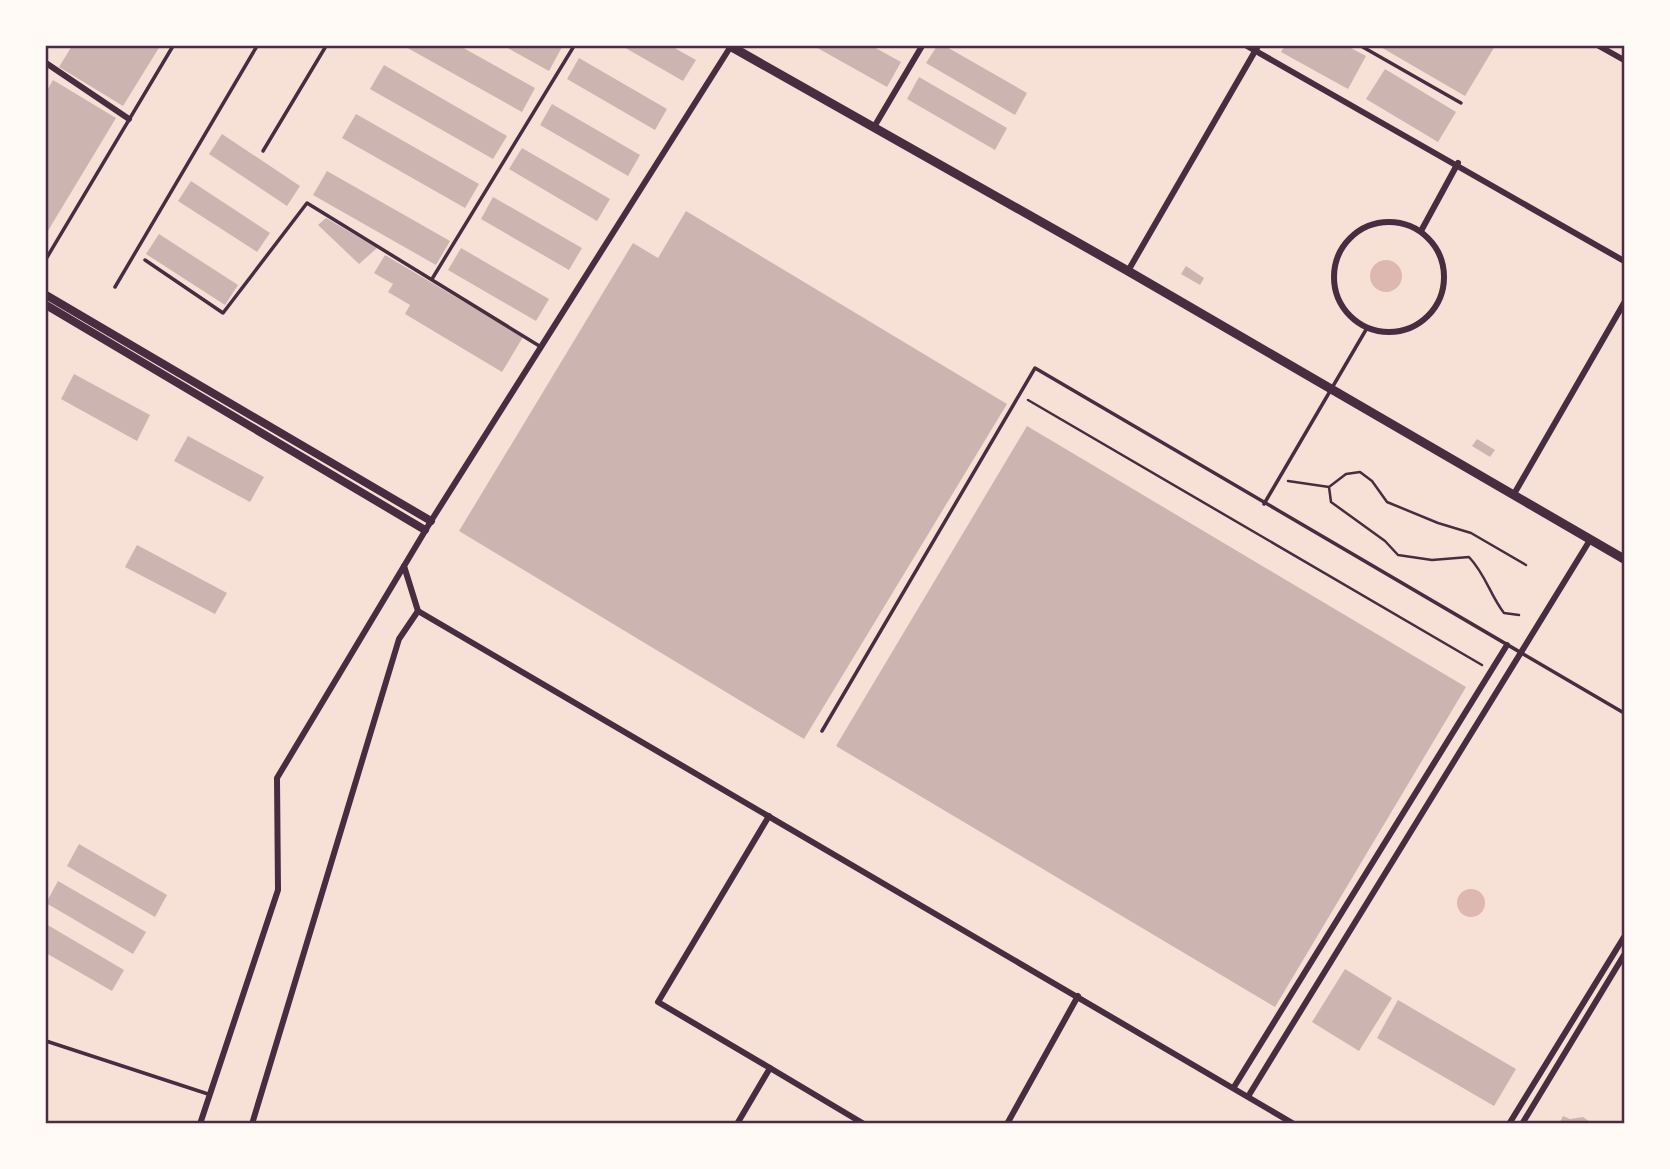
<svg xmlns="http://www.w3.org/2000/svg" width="1670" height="1169" font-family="Karla,sans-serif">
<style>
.water{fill:#dcb8b0}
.building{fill:#ccb4b1}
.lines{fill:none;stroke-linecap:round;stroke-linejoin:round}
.path{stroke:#4a2c40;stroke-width:2.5}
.service{stroke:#4a2c40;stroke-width:3.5}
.minor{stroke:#4a2c40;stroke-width:6}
.tertiary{stroke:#4a2c40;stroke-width:8}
.secondary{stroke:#4a2c40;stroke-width:9}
.neatline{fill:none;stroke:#4a2c40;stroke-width:2.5}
</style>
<rect width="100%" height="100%" fill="#f7e1d7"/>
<g class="water">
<circle cx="1386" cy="276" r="16"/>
<circle cx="1471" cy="903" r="14"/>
</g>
<g class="building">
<path d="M 72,46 L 160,46 L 123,106 L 59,67 Z"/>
<path d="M 404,46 L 460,46 L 535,88 L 522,112 Z"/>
<path d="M 504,46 L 560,46 L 562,47 L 549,71 Z"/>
<path d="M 622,46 L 671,46 L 696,60 L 683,81 Z"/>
<path d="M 814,46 L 872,46 L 901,62 L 887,87 Z"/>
<path d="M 937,46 L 945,46 L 1027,93 L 1015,115 L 926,63 Z"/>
<path d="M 1285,46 L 1347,46 L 1366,56 L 1348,89 L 1281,52 Z"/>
<path d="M 1379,46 L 1495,46 L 1465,96 Z"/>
<path d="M 579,58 L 667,109 L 655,130 L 567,79 Z"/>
<path d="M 384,65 L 507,136 L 493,159 L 370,89 Z"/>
<path d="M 1385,69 L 1456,112 L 1438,142 L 1366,99 Z"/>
<path d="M 919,77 L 1007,128 L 995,150 L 907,99 Z"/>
<path d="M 53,80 L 116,118 L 46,234 L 46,92 Z"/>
<path d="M 552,104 L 640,155 L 628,176 L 540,125 Z"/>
<path d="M 356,114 L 479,184 L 465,208 L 342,138 Z"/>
<path d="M 222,134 L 300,186 L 287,206 L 209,154 Z"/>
<path d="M 522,148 L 610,199 L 597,221 L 509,169 Z"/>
<path d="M 327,171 L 450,241 L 436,265 L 313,195 Z"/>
<path d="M 191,181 L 270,233 L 257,252 L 178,201 Z"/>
<path d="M 493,197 L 582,248 L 569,270 L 481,219 Z"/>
<path d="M 686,211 L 1007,404 L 804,739 L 459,531 L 633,243 L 658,258 Z"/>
<path d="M 326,218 L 377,248 L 359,264 L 318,225 Z"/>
<path d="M 159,234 L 238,285 L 225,305 L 146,254 Z"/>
<path d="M 461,248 L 549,299 L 536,321 L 448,270 Z"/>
<path d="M 385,255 L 523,337 L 502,372 L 405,314 L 410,305 L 388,292 L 393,284 L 374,273 Z"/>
<path d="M 1186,266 L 1204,278 L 1200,285 L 1181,274 Z"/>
<path d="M 74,374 L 150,415 L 137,441 L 61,399 Z"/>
<path d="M 1027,426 L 1466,687 L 1275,1007 L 836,746 Z"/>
<path d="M 188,436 L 264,477 L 250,502 L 174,461 Z"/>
<path d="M 1477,439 L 1495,450 L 1490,457 L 1472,446 Z"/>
<path d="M 137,545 L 227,593 L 215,614 L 125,567 Z"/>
<path d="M 79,844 L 167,895 L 155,917 L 67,866 Z"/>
<path d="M 58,881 L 146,932 L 133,954 L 46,903 Z"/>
<path d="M 46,924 L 124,970 L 112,991 L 46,953 Z"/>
<path d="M 1345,969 L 1392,998 L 1359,1051 L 1312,1022 Z"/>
<path d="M 1398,1000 L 1516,1069 L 1494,1106 L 1377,1038 Z"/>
<path d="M 1563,1116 L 1570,1119 L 1583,1117 L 1593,1124 L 1559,1124 Z"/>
</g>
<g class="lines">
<g class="path">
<path d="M 1028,400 L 1482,665"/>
<path d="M 1288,481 L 1329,487"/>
<path d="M 1519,615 L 1504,613 C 1490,595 1486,575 1469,557 L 1432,560 L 1398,555 L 1385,541 L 1331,502 L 1329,487 L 1346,474 L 1360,472 L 1372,481 L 1387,502 L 1438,523 L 1471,533 L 1526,565"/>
</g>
<g class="service">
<path d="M 1361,46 L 1461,103"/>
<path d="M 263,151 L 326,46"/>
<path d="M 46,259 L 173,46"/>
<path d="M 145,260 L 223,313 L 307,203 L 541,347"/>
<path d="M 432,279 L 574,46"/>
<path d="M 115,287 L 257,46"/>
<path d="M 1264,504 L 1367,328"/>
<path d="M 822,731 L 1035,368 L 1624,713"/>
<path d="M 46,1041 L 208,1094"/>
</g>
<g class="minor">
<path d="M 1247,46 L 1624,261"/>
<path d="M 1599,46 L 1624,60"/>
<path d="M 46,63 L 129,119"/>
<path d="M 874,127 L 922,46"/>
<circle cx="1389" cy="277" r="55"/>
<path d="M 1421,231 L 1458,163"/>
<path d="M 1128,271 L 1258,46"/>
<path d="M 1514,494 L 1624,303"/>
<path d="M 404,566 L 418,611 L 1294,1124"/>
<path d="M 770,1068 L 864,1124"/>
<path d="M 1234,1087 L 1507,645"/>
<path d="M 1249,1095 L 1590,540"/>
<path d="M 200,1124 L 278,890 L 277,778 L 431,521 L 731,46"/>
<path d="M 252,1124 L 399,639 L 418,611"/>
<path d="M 737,1124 L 770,1068 L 658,1002 L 769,816"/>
<path d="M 1007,1124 L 1078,996"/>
<path d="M 1509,1124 L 1624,937"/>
<path d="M 1522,1124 L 1624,955"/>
</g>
<g class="tertiary">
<path d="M 46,295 L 431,521"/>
<path d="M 46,305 L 425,530"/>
</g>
<path class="secondary" d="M 730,46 L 1128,271 L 1624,559"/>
</g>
<rect width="1670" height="1169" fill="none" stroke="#fffaf5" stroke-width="94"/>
<rect x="47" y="47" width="1576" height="1075" class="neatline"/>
</svg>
